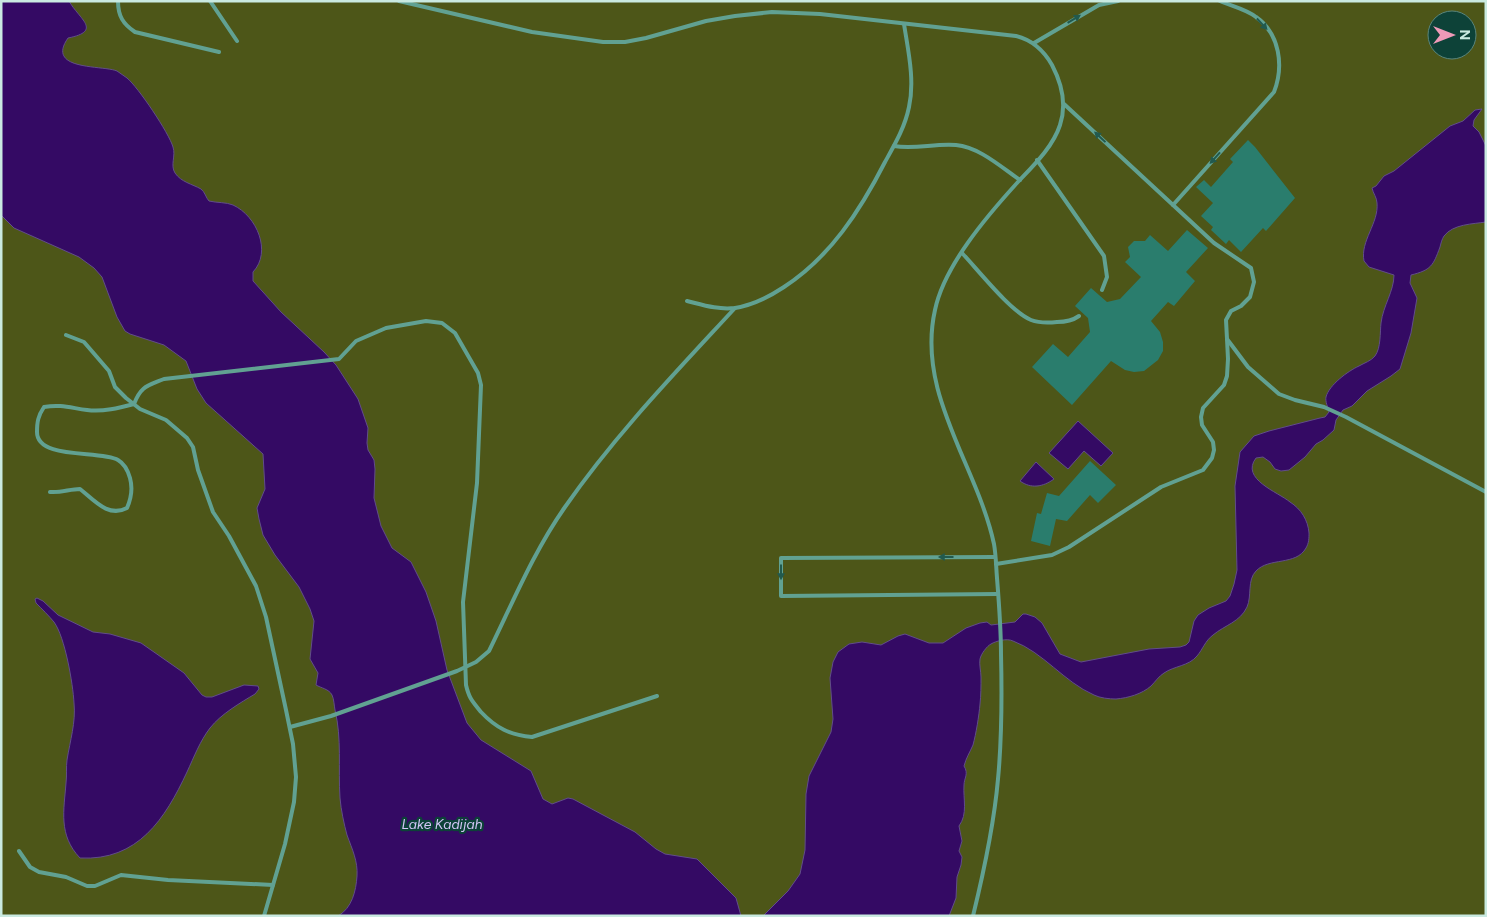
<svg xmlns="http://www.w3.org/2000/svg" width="1487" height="917" font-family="Figtree,sans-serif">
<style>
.green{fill:#4d5618;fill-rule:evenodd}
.water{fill:#340a64;stroke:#614d8a}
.building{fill:#2a7d6d}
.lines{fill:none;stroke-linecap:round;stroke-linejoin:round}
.lane{stroke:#61a192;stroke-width:4}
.oneway{fill:#225a4e}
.labels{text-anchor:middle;stroke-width:4.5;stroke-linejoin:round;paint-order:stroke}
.water-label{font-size:14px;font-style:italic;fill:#d4c6f7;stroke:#0d4238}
</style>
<rect width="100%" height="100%" fill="#014f42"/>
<path class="green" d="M 1,1 L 1486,1 L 1486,916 L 1,916 ZM 1437,20 L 1467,20 L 1467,50 L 1437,50 Z"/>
<g class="water">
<path d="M 1,1 L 69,1 C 79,19 103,31 68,38 C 45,71 103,65 117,71 C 120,73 124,76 127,78 C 138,87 169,133 173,147 C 176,156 170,165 175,173 C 181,182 192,184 201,189 C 205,192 206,198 209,201 C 217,203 226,202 233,205 C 257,216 272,252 253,272 L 253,281 L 281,312 L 324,352 L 336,365 L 358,399 L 368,428 L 367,443 L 368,450 L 374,460 L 375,469 L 374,498 L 381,526 L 392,548 L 411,562 L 426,592 L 436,621 L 447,670 L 467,723 L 481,740 L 531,771 L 543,799 L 552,804 L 568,798 L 573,799 L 635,832 L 656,849 L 665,854 L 697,859 L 736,898 L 741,916 L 338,916 C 352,908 356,891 357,876 C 358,861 352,849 347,835 C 344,824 341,810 340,798 C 338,768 342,739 335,710 C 334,705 334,699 332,695 C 329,689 321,688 316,685 L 318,673 L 310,659 L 314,621 L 310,609 L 299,587 L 275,555 L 263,535 L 259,519 L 257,508 L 265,489 L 263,454 L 206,403 L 197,389 L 186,361 L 164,345 L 130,334 L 125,331 L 117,317 L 102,277 L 94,268 L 79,257 L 14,228 L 1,215 Z"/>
<path d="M 1482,109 L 1474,120 L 1473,126 L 1479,132 L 1486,146 L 1486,222 C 1473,224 1453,224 1444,236 C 1442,239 1441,243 1440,247 C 1433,266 1431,270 1411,275 L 1410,283 L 1417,298 L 1411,333 L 1400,369 L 1391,376 L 1367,391 L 1352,406 L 1343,410 L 1336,420 L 1334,430 L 1323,440 L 1316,444 L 1305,457 L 1289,470 L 1281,471 L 1275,469 L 1270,462 L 1263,457 L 1256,458 C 1240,479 1278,492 1290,502 C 1301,509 1308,520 1309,533 C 1309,538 1309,543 1306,548 C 1296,566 1269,557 1256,571 C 1247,580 1252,596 1247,607 C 1240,622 1225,625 1213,635 C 1205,641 1203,649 1197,656 C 1189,666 1174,666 1164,673 C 1159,676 1155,682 1151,686 C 1142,694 1128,698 1116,699 C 1109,699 1100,698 1094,695 C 1064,682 1043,652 1013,641 C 1007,638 996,641 991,644 C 987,646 981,654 980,659 C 979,664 981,672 981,677 C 981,686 981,695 980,704 C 979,716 976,734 973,745 C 970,752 966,758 964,766 C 969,774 964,778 964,785 C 963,799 968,814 959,826 L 962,841 L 959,851 L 962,857 L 961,865 L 957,877 L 956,898 L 949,916 L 763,916 L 788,891 L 800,874 L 805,850 L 806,794 L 809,776 L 831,732 L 833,719 L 830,678 L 833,662 L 838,652 L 849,644 L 862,642 L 881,645 L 898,636 L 905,634 L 929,643 L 943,643 L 966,628 L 980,623 L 987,622 L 991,625 L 1015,622 L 1023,614 L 1026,614 L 1035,617 L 1042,623 L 1060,654 L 1081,662 L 1149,649 L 1180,647 L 1186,645 L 1189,642 L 1194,621 L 1198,615 L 1209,608 L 1226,601 L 1230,596 L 1234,584 L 1237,570 L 1235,486 L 1240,452 L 1254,436 L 1269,431 L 1320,418 L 1325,417 L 1329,412 C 1328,408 1325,401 1326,397 C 1329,385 1348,371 1359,366 C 1364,363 1371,361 1375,356 C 1381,348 1380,332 1381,323 C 1383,306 1394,291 1394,275 L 1369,267 L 1364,261 C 1360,241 1379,223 1377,203 C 1377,198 1373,193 1372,188 L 1376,186 L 1384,176 L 1394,171 L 1450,126 L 1463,121 L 1475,110 Z"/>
<path d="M 1078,421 L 1113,453 L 1101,466 L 1084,451 L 1068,469 L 1049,453 Z"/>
<path d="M 1036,462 L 1054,479 C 1043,487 1031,489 1020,481 Z"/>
<path d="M 37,598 L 43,601 L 58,615 L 93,632 L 110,634 L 141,643 L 184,673 L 202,695 L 206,697 L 212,697 L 244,685 L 258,686 L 259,689 L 255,694 C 240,703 221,714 210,728 C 200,741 194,757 187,772 C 165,819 138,861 80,858 C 58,835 64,810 66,783 C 67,775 66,767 67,760 C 70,741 76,722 74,703 C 73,684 65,637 54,622 C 49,616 42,609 36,603 L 35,599 Z"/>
</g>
<g class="building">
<path d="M 1248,140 L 1255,147 L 1295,198 L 1266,231 L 1263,228 L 1241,252 L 1229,240 L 1226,244 L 1211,230 L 1213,227 L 1201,216 L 1213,203 L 1196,187 L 1204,180 L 1211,187 L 1233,162 L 1230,159 Z"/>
<path d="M 1187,230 L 1208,248 L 1186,272 L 1195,281 L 1174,306 L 1168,302 L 1151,321 L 1160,332 L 1163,342 L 1163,351 L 1158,360 L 1144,371 L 1134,372 L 1125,370 L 1111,361 L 1072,405 L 1032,367 L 1053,344 L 1068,357 L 1090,332 L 1088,318 L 1075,306 L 1091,288 L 1107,302 L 1120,299 L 1141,277 L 1125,262 L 1130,257 L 1128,247 L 1134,241 L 1145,241 L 1150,235 L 1168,251 Z"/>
<path d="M 1090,461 L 1116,485 L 1098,503 L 1090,495 L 1067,521 L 1056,519 L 1050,546 L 1031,541 L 1037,513 L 1041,514 L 1047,493 L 1059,496 Z"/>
</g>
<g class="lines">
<g class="lane">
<path d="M 118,1 C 118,16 123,24 135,32 L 219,52"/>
<path d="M 210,1 L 237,41"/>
<path d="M 399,1 L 532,32 L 603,42 L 625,42 L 646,38 L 706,21 L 735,16 L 772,12 L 820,14 L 1016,36 C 1032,40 1044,51 1052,65 C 1062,84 1067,104 1060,125 C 1053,147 1033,166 1017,183 C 987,216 944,266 935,310 C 916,394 977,465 994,544 C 996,555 996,566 997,578 C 999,603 1001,628 1001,654 C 1002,696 1002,737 998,779 C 994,825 984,871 973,916"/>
<path d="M 1034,43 L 1099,5 L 1118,1"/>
<path d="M 1064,104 L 1173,205 L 1274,92 C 1284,66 1280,34 1256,17 C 1246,9 1231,6 1220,1"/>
<path d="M 894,146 C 914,150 935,143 956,145 C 979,147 1001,167 1020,180"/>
<path d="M 1037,160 L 1104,256 L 1107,277 L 1102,290"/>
<path d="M 1173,205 L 1214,243 L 1251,268 L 1254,282 L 1250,297 L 1241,306 L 1231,311 L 1226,320 L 1227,339 L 1248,367 L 1279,394 L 1295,400 L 1324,407 L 1346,417 L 1486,492"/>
<path d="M 962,253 C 978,270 1011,312 1031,320 C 1039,323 1048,323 1057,322 C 1066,322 1072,321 1079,316"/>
<path d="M 687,301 C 703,305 718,310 735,308 C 753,305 769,297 784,287 C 830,257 860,211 885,162 C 895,144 905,127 909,107 C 915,80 908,50 904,24"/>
<path d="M 66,335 L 84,342 L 109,371 L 115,387 L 126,398 L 140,409 L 166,420 L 187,438 L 193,447 L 198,470 L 213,512 L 229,536 L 256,586 L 266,617 L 286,710 L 293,744 L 296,777 L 294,802 L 285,844 L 264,916"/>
<path d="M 50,492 C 61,493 70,489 80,489 C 94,500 108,518 127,508 C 131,499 133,489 130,478 C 128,471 125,464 118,460 C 100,450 37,460 37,432 C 37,422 38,416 44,407 C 61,404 71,408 87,410 C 103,412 119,408 134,404 C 141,386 147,386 164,379 L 339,359 L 356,341 L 386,328 L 426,321 L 442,323 L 455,333 L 478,373 L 481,385 L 477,483 L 463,602 L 466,685 C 469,698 472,701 481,712 C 496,728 510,735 532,737 L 657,696"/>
<path d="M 995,557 L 781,558 L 781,596 L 998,594"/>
<path d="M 996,564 L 1052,555 L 1069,547 L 1161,487 L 1203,470 L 1212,458 L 1214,450 L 1213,442 L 1202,425 L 1201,417 L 1203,408 L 1224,385 L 1227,376 L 1228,359 L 1227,339"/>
<path d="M 290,727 L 331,716 L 457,671 L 476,662 L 489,651 C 513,602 534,551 565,507 C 615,435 676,372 735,308"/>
<path d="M 19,851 L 30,867 L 39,872 L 66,877 L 87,886 L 95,886 L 121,875 L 168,880 L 273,885"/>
</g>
</g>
<defs><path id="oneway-solid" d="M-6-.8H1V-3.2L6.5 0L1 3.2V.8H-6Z" transform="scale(1.25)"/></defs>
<g class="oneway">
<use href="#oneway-solid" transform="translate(1074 19) rotate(-31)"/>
<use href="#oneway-solid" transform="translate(1262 24) rotate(47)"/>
<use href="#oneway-solid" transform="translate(1100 137) rotate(-137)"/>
<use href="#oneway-solid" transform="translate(1215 158) rotate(132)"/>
<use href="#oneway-solid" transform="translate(946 557) rotate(180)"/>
<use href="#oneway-solid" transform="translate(781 572) rotate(90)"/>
</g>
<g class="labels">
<g class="water-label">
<text x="442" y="829">Lake Kadijah</text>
</g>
</g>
<rect width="1487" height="917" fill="none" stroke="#caeae1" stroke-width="5"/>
<g transform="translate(1452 35) rotate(90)"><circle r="24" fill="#0d4238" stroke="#59857c"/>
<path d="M0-4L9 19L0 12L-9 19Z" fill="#ef9ab8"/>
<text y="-8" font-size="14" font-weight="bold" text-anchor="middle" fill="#caeae1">N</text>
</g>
</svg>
